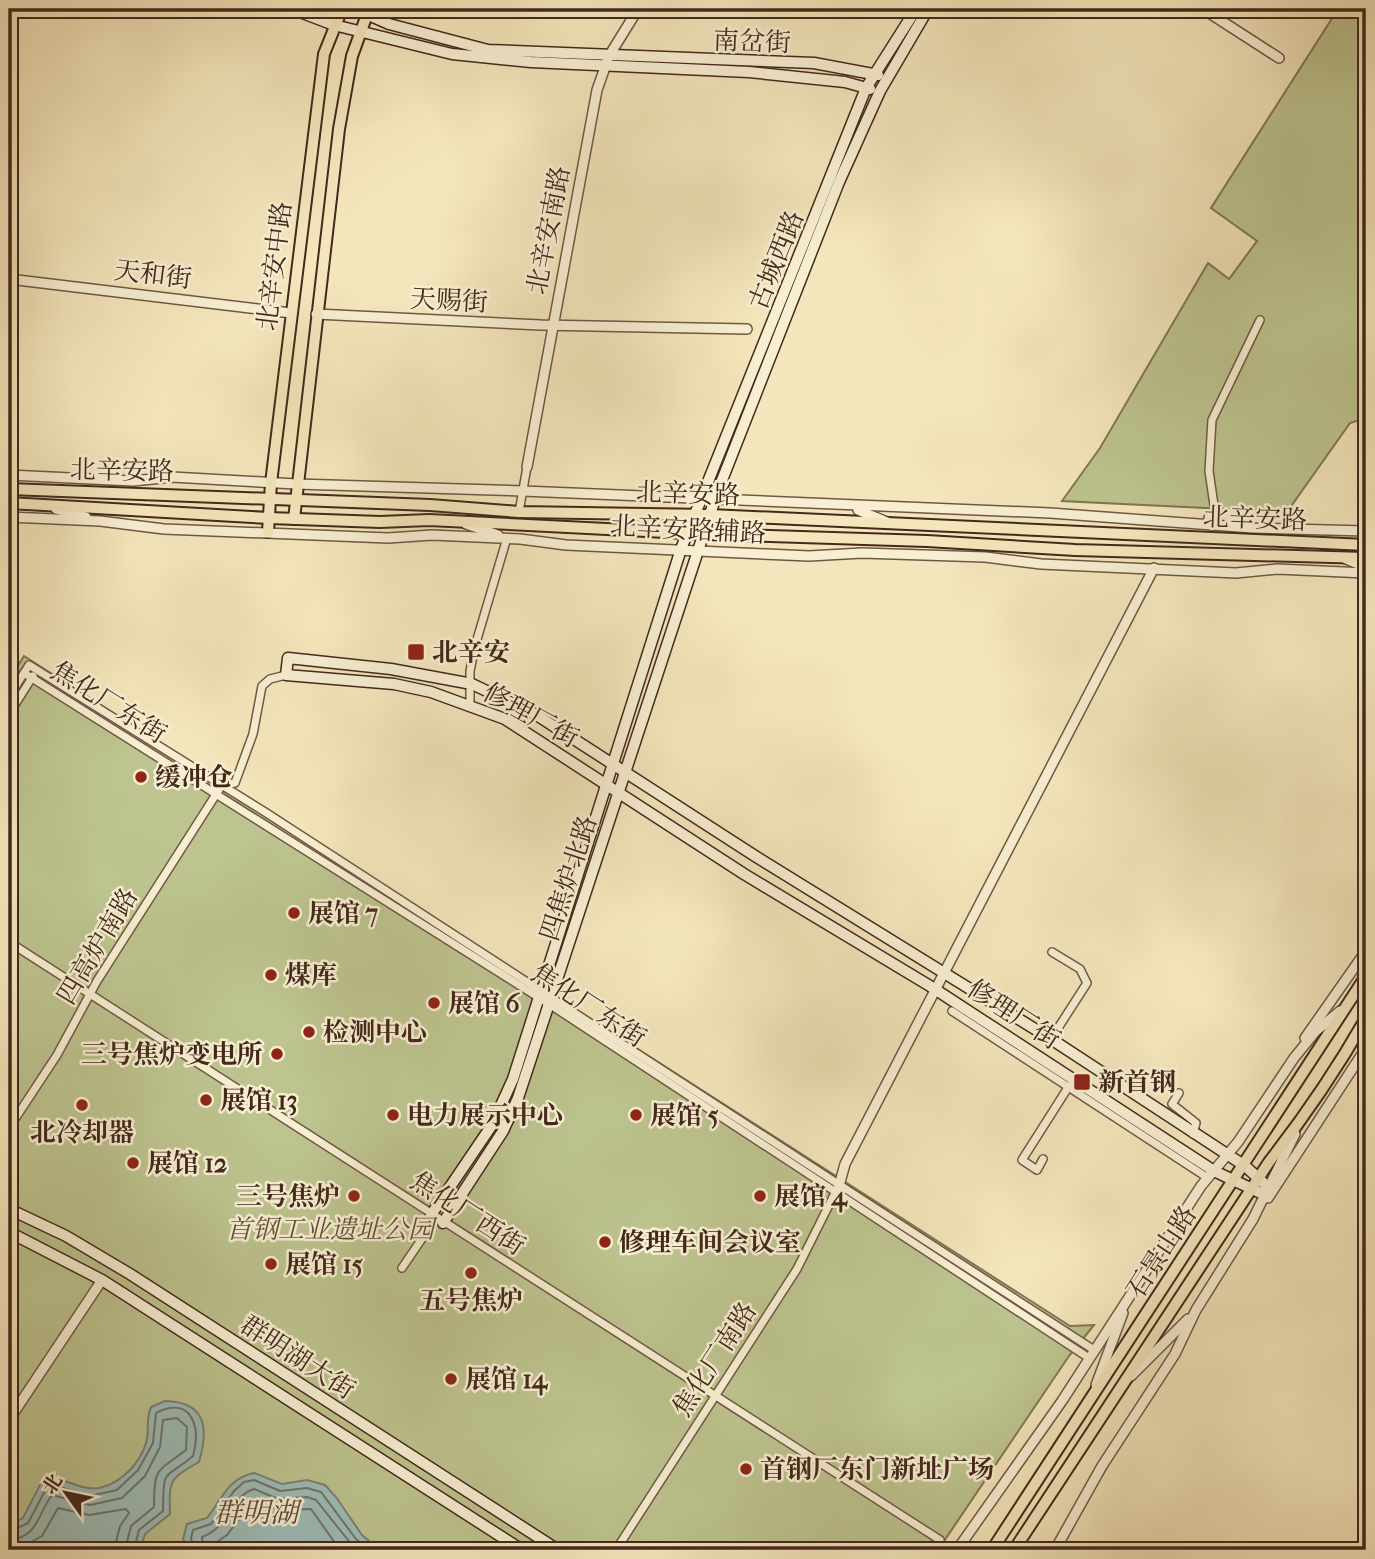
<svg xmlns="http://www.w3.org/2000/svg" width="1375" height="1559" font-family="'IM FELL French Canon','Noto Serif SC',serif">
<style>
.green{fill:#bdc48f;stroke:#807655;stroke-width:2}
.water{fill:#9ebeb9;stroke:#7a827a;stroke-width:2}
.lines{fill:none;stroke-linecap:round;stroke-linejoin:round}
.shore{stroke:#70736a;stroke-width:2}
.minor-casing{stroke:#6f5843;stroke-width:10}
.tertiary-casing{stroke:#6f5843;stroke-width:12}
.secondary-casing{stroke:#43281b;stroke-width:13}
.primary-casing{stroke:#43281b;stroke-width:14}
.minor{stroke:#f8efd3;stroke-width:7}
.tertiary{stroke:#f8efd3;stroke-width:9}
.secondary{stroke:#f8efd3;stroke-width:10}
.primary{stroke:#f4e6bc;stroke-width:10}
.poi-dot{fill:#8f2418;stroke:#f8efd3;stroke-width:2.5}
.labels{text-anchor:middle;stroke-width:5;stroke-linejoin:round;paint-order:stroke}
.street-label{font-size:26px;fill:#43281b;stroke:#f8efd3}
.poi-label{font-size:26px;font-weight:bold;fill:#43281b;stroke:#f8efd3;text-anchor:start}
.park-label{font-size:26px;font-style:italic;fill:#624f38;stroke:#f8efd3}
.water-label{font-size:28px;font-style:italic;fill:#5a4e42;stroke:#f8efd3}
</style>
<rect width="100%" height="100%" fill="#f4e6bc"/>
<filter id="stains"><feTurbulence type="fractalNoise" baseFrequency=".00286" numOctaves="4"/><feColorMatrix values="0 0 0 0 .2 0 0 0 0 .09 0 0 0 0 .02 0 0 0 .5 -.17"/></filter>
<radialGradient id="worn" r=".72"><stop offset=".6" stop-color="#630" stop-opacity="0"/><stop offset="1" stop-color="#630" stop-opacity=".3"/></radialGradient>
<g class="green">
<path d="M 1338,9 L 1366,9 L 1366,418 L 1350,423 L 1287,512 L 1062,501 L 1100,448 L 1208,263 L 1229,279 L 1257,241 L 1211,208 Z"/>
<path d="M 24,656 L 1070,1326 L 1094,1325 L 1069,1356 L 938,1550 L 9,1550 L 9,680 Z"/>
</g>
<g class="water">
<path d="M 165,1401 C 206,1402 209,1428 199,1462 C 169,1479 169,1480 170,1514 L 145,1534 L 140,1550 L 9,1550 L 9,1525 L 23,1518 L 42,1481 C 56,1476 69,1483 83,1487 C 111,1495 142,1465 147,1439 C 149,1427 146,1419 151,1407 Z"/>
<path d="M 254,1473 L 282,1484 L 307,1480 L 325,1485 L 336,1497 L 362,1535 L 380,1550 L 189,1550 L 183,1539 L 187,1524 L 207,1518 C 222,1499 228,1478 254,1473 Z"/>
</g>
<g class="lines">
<g class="shore">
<path d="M 9,1532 L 28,1523 L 47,1487 L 53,1485 L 90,1496 L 117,1490 L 138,1470 L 153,1443 L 156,1413 C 191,1395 202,1427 193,1456 C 162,1482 164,1466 163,1511 L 139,1530 L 134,1550"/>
<path d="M 9,1540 C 38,1538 38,1513 52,1495 L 90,1505 L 122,1498 L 145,1476 L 160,1447 L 163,1420 L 177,1418 L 187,1427 L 186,1450 C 156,1473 154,1467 154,1507 L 131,1526 L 125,1550"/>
<path d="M 17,1550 L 42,1536 L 58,1508 L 89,1515 L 126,1509 L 129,1513 L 120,1526 L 114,1550"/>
<path d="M 194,1550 L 191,1538 L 193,1530 L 211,1524 L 234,1491 L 244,1482 L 254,1480 L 280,1491 L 307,1488 L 321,1492 L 356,1539 L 369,1550"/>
<path d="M 203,1550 L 202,1537 C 231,1526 232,1495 254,1489 L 278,1499 L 307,1497 L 316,1500 L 356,1550"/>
<path d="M 214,1550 L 214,1544 L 227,1535 L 254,1500 L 279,1510 L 311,1509 L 340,1550"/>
</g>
<defs>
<g id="minor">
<path d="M 519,512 L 527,467"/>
<path d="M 1207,524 L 1209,514 L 1215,512 L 1209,471 L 1212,420 L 1260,320"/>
<path d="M 24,673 L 549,1004 L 1089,1358"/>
<path d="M 9,697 L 29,665 L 265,812 L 1094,1350"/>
<path d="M 470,704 L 470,671 L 475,646 L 507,538"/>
<path d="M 9,714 L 33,676"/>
<path d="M 9,942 L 940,1540"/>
<path d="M 952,1011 L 1208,1178"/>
<path d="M 1051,1039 L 1087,983 L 1080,969 L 1052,952"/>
<path d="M 1179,1093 L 1172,1104 L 1196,1123 L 1193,1134"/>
<path d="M 9,1128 L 57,1055 L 97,981 L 222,785 L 235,783 L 253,734 L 262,686 L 270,679 L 286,675"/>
<path d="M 1043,1159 L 1037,1170 L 1022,1160 L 1069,1086"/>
<path d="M 402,1268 L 436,1218"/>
<path d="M 616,1550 L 797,1269 L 838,1187"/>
</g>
<g id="tertiary">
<path d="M 1203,9 L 1279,58"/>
<path d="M 9,279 L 291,313"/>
<path d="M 316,314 L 541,325 L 747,329"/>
<path d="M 527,467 L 597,90 L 609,56 L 638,9"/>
<path d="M 9,475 L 133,481 L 172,477 L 296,484 L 523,491 L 1050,513 L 1253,528 L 1366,531"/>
<path d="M 56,509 L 86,517"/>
<path d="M 858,510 L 887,522"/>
<path d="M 9,517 L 100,521 L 164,529 L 388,538 L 432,535 L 520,539 L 566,545 L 809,556 L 862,553 L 985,557 L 1041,564 L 1236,573 L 1277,569 L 1366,573"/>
<path d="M 466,524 L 498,535"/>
<path d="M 1346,559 L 1366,567"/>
<path d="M 1305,1038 L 1366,951"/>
<path d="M 839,1186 L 845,1164 L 1154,568"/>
<path d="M 1268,1198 L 1366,1048"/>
<path d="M 1131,1376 L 1188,1319"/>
<path d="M 1096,1385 L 1123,1313"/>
<path d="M 9,1420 L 102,1280"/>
<path d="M 957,1550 L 1062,1401 L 1201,1186 L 1238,1142 L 1294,1058 L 1316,1031 L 1340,1011"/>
<path d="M 1055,1550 L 1102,1466 L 1175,1354 L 1196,1310 L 1253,1219 L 1295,1134"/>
</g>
<g id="secondary">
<path d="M 292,9 L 334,25 L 452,54 L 531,62 L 749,72 L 845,82 L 870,89"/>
<path d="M 355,9 L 389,24 L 488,50 L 814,63 L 878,75"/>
<path d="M 1265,1195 L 1214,1171 L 930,986 L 744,874 L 505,719 L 431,692 L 394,684 L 286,675 L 288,658 L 391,669 L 472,684 L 535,714 L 755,856 L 1051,1039 L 1245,1166 L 1268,1187"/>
<path d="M 9,1209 L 66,1236 L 130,1274 L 558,1550"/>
<path d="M 431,1215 L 492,1125 L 513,1079 L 681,549 L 866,88 L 916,9"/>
<path d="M 443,1223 L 503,1131 L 518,1098 L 717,493 L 839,182 L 880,91 L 928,9"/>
<path d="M 9,1232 L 102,1280 L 522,1550"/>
</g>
<g id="primary">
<path d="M 9,489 L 430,505 L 519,512 L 710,515 L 1366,545"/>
<path d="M 9,503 L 269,518 L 380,522 L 429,520 L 705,534 L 927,541 L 1075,550 L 1366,558"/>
<path d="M 294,519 L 339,129 L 352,56 L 369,9"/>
<path d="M 268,532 L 271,483 L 324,54 L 342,9"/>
<path d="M 992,1550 L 1366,976"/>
<path d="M 1014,1550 L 1269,1162 C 1305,1116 1337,1069 1366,1018"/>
</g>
</defs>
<use href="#minor" class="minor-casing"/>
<use href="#tertiary" class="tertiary-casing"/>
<use href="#secondary" class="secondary-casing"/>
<use href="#primary" class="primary-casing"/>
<use href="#minor" class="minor"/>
<use href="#tertiary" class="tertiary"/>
<use href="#secondary" class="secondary"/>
<use href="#primary" class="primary"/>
</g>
<g class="poi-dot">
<rect x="407" y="643" width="18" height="18" rx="3.5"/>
<circle cx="141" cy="777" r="7"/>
<circle cx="294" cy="913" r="7"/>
<circle cx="271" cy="975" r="7"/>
<circle cx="434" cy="1003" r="7"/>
<circle cx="309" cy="1032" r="7"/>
<circle cx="277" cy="1054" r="7"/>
<rect x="1073" y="1073" width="18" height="18" rx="3.5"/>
<circle cx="206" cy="1100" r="7"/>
<circle cx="82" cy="1105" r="7"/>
<circle cx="393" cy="1115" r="7"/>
<circle cx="636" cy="1115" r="7"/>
<circle cx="133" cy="1163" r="7"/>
<circle cx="354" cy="1196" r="7"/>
<circle cx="760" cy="1196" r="7"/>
<circle cx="605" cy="1242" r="7"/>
<circle cx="271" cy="1264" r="7"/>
<circle cx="471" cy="1273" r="7"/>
<circle cx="451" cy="1379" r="7"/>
<circle cx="746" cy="1469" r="7"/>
</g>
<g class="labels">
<g class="street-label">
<text transform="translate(752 41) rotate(2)" y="9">南岔街</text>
<text transform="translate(548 230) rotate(-79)" y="9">北辛安南路</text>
<text transform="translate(776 260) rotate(-68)" y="9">古城西路</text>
<text transform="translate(274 266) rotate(-83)" y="9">北辛安中路</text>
<text transform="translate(153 274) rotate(7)" y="9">天和街</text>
<text transform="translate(449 300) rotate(3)" y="9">天赐街</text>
<text transform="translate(122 470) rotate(1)" y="9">北辛安路</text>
<text transform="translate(688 493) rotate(2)" y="9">北辛安路</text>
<text transform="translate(1255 518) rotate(2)" y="9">北辛安路</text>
<text transform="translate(688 529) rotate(3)" y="9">北辛安路辅路</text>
<text transform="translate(109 702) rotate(32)" y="9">焦化厂东街</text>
<text transform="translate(531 715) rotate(29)" y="9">修理厂街</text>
<text transform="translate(568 878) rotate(-72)" y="9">四焦炉北路</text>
<text transform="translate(97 946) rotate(-59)" y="9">四高炉南路</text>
<text transform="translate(589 1005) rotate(33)" y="9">焦化厂东街</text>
<text transform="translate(1014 1014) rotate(33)" y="9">修理厂街</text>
<text transform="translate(468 1213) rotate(33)" y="9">焦化厂西街</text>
<text transform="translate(1161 1252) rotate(-57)" y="9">石景山路</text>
<text transform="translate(298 1357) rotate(33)" y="9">群明湖大街</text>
<text transform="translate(714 1359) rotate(-57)" y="9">焦化厂南路</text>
</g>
<g class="poi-label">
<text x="432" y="661">北辛安</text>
<text x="155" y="786">缓冲仓</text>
<text x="308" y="922">展馆 7</text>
<text x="285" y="984">煤库</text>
<text x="448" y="1012">展馆 6</text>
<text x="323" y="1041">检测中心</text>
<text x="263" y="1063" text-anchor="end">三号焦炉变电所</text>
<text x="1098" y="1091">新首钢</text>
<text x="220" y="1109">展馆 13</text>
<text x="407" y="1124">电力展示中心</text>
<text x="650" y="1124">展馆 5</text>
<text x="82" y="1141" text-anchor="middle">北冷却器</text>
<text x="147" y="1172">展馆 12</text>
<text x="340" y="1205" text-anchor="end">三号焦炉</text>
<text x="774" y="1205">展馆 4</text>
<text x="619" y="1251">修理车间会议室</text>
<text x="285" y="1273">展馆 15</text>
<text x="471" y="1309" text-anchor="middle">五号焦炉</text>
<text x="465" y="1388">展馆 14</text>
<text x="760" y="1478">首钢厂东门新址广场</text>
</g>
<g class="park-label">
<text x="330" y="1238">首钢工业遗址公园</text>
</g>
<g class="water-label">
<text x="256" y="1522">群明湖</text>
</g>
</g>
<rect width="1375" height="1559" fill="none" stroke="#f4e6bc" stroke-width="35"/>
<rect x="10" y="10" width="1354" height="1538" fill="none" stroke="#43281b" stroke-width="3.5"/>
<rect x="18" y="18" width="1340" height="1524" fill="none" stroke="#43281b" stroke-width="2"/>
<g transform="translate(66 1493) rotate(303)" stroke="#f8efd3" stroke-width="5" paint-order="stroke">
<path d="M0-5L12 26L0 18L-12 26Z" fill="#43281b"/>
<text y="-10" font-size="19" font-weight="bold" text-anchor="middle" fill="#43281b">北</text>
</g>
<rect width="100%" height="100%" filter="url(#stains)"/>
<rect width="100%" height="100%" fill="url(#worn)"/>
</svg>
